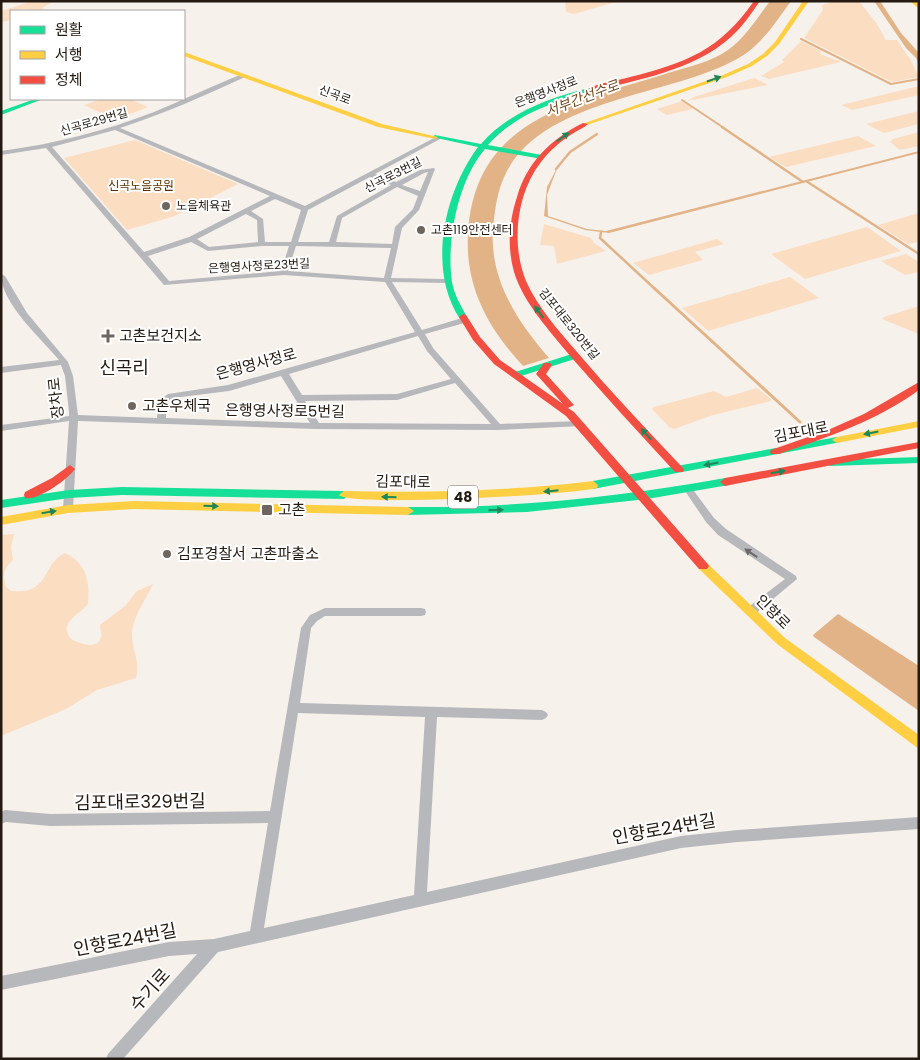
<svg xmlns="http://www.w3.org/2000/svg" width="920" height="1060" font-family="Poppins,'Noto Sans KR',sans-serif">
<style>
.green{fill:#fbddc2}
.water{fill:#e1b387}
.lines{fill:none;stroke-linecap:round;stroke-linejoin:round}
.stream-far2{stroke:#e1b387;stroke-width:2}
.stream-far1{stroke:#e1b387;stroke-width:2.5}
.stream{stroke:#e1b387;stroke-width:3}
.street{fill:#b6b8bb;fill-rule:evenodd}
.fast{fill:#16e098;fill-rule:evenodd}
.slow{fill:#ffcf43;fill-rule:evenodd}
.jam{fill:#f24e42;fill-rule:evenodd}
.oneway{fill:#1c875b}
.oneway2{fill:#6d6966}
.poi-dot{fill:#6e655e;stroke:#fff;stroke-width:2}
.labels{text-anchor:middle;stroke-width:4;stroke-linejoin:round;paint-order:stroke}
.far-street-label{font-size:12px;fill:#241a11;stroke:#fff}
.far-park-label{font-size:12px;fill:#593000;stroke:#fff}
.far-poi-label{font-size:12px;fill:#241a11;stroke:#fff;text-anchor:start}
.far-water-label{font-size:14px;font-style:italic;fill:#74491d;stroke:#fff}
.shield{fill:#fff;stroke:#665f58;stroke-width:1}
.shield-label{font-size:14px;font-weight:bold;fill:#241a11}
.poi-label{font-size:15px;fill:#241a11;stroke:#fff;text-anchor:start}
.street-label{font-size:15px;fill:#241a11;stroke:#fff}
.quarter-label{font-size:18px;fill:#241a11;stroke:#fff}
.near-street-label{font-size:18px;fill:#241a11;stroke:#fff}
</style>
<rect width="100%" height="100%" fill="#f7f1ec"/>
<g class="green">
<path d="M 33,1 L 70,1 L 53,2 L 42,8 L 47,11 L 21,9 L 11,11 L 11,20 L 1,22 L 1,11 Z"/>
<path d="M 565,1 L 619,1 L 574,14 L 566,12 Z"/>
<path d="M 838,1 L 859,1 L 877,24 L 886,40 L 897,40 L 910,59 L 919,77 L 892,82 L 804,38 L 823,10 L 822,5 Z"/>
<path d="M 801,41 L 821,51 L 820,54 L 841,62 L 769,79 L 761,76 L 784,62 L 782,60 Z"/>
<path d="M 754,78 L 768,85 L 687,101 L 694,97 Z"/>
<path d="M 919,86 L 919,95 L 852,110 L 841,105 Z"/>
<path d="M 101,99 L 130,99 L 148,107 L 115,120 L 84,105 Z"/>
<path d="M 682,101 L 693,109 L 667,115 L 657,109 Z"/>
<path d="M 919,111 L 919,124 L 884,133 L 866,124 Z"/>
<path d="M 919,132 L 919,146 L 900,150 L 890,142 L 893,139 Z"/>
<path d="M 858,136 L 876,146 L 786,167 L 769,157 Z"/>
<path d="M 135,140 L 238,184 L 175,216 L 127,230 L 64,158 Z"/>
<path d="M 919,213 L 919,242 L 908,244 L 878,225 Z"/>
<path d="M 544,224 L 591,238 L 594,243 L 606,251 L 557,264 L 554,246 L 540,245 Z"/>
<path d="M 867,227 L 901,251 L 805,279 L 771,254 Z"/>
<path d="M 717,239 L 724,244 L 695,252 L 703,260 L 649,275 L 633,263 Z"/>
<path d="M 906,254 L 919,262 L 919,272 L 905,275 L 881,261 Z"/>
<path d="M 790,277 L 819,298 L 708,331 L 682,308 Z"/>
<path d="M 919,306 L 919,334 L 882,319 L 884,317 Z"/>
<path d="M 757,388 L 771,399 L 771,401 L 713,415 L 674,429 L 669,427 L 652,409 L 654,407 L 714,391 L 726,397 Z"/>
<path d="M 14,534 L 11,547 L 13,560 C 4,568 2,575 6,587 L 11,591 C 51,595 41,564 65,553 C 87,563 90,583 88,604 C 78,616 58,622 71,639 C 79,643 98,651 101,637 C 102,634 100,629 100,625 L 126,605 L 137,591 L 153,584 C 146,600 132,617 132,635 C 132,649 141,664 136,678 L 97,690 L 66,709 L 1,736 L 1,535 Z"/>
</g>
<g class="water">
<path d="M 770,1 L 791,1 C 776,22 760,47 737,59 C 671,96 546,98 507,171 C 499,186 496,202 494,219 C 486,273 514,318 549,358 L 523,366 C 488,328 465,287 468,234 C 474,116 578,102 668,73 C 688,67 711,62 728,50 C 745,38 758,17 770,1 Z"/>
<path d="M 874,1 L 880,1 L 901,33 L 919,53 L 919,64 L 916,58 L 906,48 Z"/>
<path d="M 919,151 L 919,153 L 609,233 L 585,230 L 544,216 L 547,187 L 558,166 L 547,195 L 548,216 L 587,229 L 606,231 Z"/>
<path d="M 838,614 L 919,666 L 919,711 L 814,637 L 813,635 Z"/>
</g>
<g class="lines">
<g class="stream-far2">
<path d="M 801,39 L 891,84 L 919,79"/>
<path d="M 682,100 L 724,128"/>
</g>
<g class="stream-far1">
<path d="M 722,127 L 803,182"/>
<path d="M 556,169 L 570,152 L 597,134"/>
<path d="M 806,181 L 919,254"/>
<path d="M 601,232 L 600,238 L 655,289"/>
</g>
<path class="stream" d="M 654,288 L 800,422"/>
<g class="street">
<path d="M 243,74 L 245,75 L 245,77 C 204,96 163,114 120,128 L 305,206 L 436,137 L 440,137 L 440,139 L 375,174 L 396,182 L 420,170 L 434,168 L 435,169 L 419,210 L 402,228 L 391,278 L 447,279 L 451,281 L 447,283 L 392,282 L 422,330 L 462,318 L 468,318 L 468,322 L 425,334 L 433,348 L 500,424 L 579,421 L 582,422 L 583,424 L 582,426 L 498,430 L 316,429 L 78,421 L 73,509 L 68,512 L 65,511 L 63,509 L 69,421 L 1,431 L 1,425 L 69,416 L 69,412 L 65,376 L 61,365 L 1,373 L 1,367 L 59,360 C 41,338 1,304 1,274 L 5,276 L 27,313 L 68,362 L 73,376 L 78,415 L 157,418 L 158,401 L 168,394 L 228,385 L 415,332 L 385,282 L 284,275 L 164,285 L 46,148 L 1,155 L 1,151 C 54,144 105,131 154,112 C 184,100 213,85 243,74 ZM 115,130 L 270,196 L 189,237 L 144,252 L 52,147 ZM 428,172 L 420,191 L 402,185 L 424,173 ZM 370,177 L 391,185 L 337,216 L 329,242 L 298,242 L 308,210 ZM 397,187 L 418,196 L 413,209 L 395,227 L 392,244 L 336,242 L 342,218 ZM 275,199 L 301,210 L 291,242 L 265,242 L 263,219 L 251,211 ZM 246,214 L 257,220 L 258,242 L 209,247 L 197,239 ZM 191,242 L 208,251 L 262,246 L 289,246 L 281,271 L 169,281 L 148,256 ZM 296,246 L 391,248 L 384,278 L 288,271 ZM 418,336 L 427,351 L 451,379 L 397,394 L 302,395 L 289,374 ZM 281,376 L 310,423 L 166,418 L 166,402 L 173,398 L 229,391 ZM 455,383 L 491,424 L 319,423 L 305,401 L 397,400 Z"/>
<path d="M 688,486 L 691,487 L 714,518 L 726,529 L 796,576 L 797,579 L 755,614 L 747,614 L 746,611 L 747,608 L 785,579 L 718,535 L 706,522 L 685,491 L 683,489 L 685,487 Z"/>
<path d="M 325,608 L 421,608 L 425,609 L 426,612 L 425,615 L 421,616 L 325,616 L 317,621 L 311,628 L 300,703 L 542,710 L 546,712 L 548,715 L 546,718 L 542,720 L 437,717 L 427,892 L 681,836 L 738,830 L 919,817 L 919,829 L 738,842 L 681,848 L 218,952 L 123,1059 L 106,1059 L 108,1054 L 197,954 L 169,956 L 1,990 L 1,976 L 169,942 L 214,939 L 250,931 L 268,823 L 50,826 L 6,822 L 1,824 L 1,812 L 5,810 L 50,814 L 270,811 L 301,628 L 310,615 ZM 298,713 L 425,717 L 414,895 L 264,928 Z"/>
</g>
<g class="fast">
<path d="M 589,88 L 592,90 L 591,91 C 553,102 514,115 488,145 L 542,155 L 542,159 L 485,149 C 458,180 446,242 452,282 C 454,294 461,306 467,317 L 463,320 L 460,319 C 427,269 444,193 478,147 L 432,137 L 435,135 L 481,144 C 509,112 549,98 589,88 Z"/>
<path d="M 35,99 L 43,99 L 1,115 L 1,111 Z"/>
<path d="M 575,353 L 580,356 L 578,358 L 518,377 L 512,377 L 510,375 L 512,373 Z"/>
<path d="M 837,437 L 841,438 L 842,440 L 841,442 L 593,489 L 588,485 L 593,481 Z"/>
<path d="M 919,457 L 919,463 L 830,466 L 825,463 L 830,460 Z"/>
<path d="M 725,478 L 729,479 L 730,482 L 729,485 L 647,499 L 527,512 L 408,515 L 402,511 L 408,507 C 515,508 620,497 725,478 Z"/>
<path d="M 122,487 L 344,491 L 349,495 L 344,499 L 122,495 L 69,498 L 1,508 L 1,500 L 69,490 Z"/>
</g>
<g class="slow">
<path d="M 803,1 L 809,1 L 779,44 L 767,56 L 752,66 L 727,77 L 587,125 L 582,124 L 723,75 L 748,64 L 763,54 L 775,42 Z"/>
<path d="M 910,1 L 916,1 L 919,4 L 919,9 Z"/>
<path d="M 184,52 L 382,124 L 438,137 L 435,139 L 378,127 L 184,56 Z"/>
<path d="M 919,421 L 919,427 L 837,443 L 832,440 L 837,437 Z"/>
<path d="M 593,481 L 598,485 L 597,488 C 571,495 349,507 339,495 L 344,491 C 427,493 510,491 593,481 Z"/>
<path d="M 134,501 L 408,507 L 414,511 L 408,515 L 134,509 L 68,513 L 1,525 L 1,517 L 68,505 Z"/>
<path d="M 703,562 L 707,563 L 785,638 L 919,735 L 919,749 L 777,644 L 699,569 L 697,566 L 699,563 Z"/>
</g>
<g class="jam">
<path d="M 754,1 L 760,1 C 751,14 742,27 731,37 C 693,71 636,80 589,92 L 586,90 C 597,83 616,81 630,77 C 686,63 720,50 754,1 Z"/>
<path d="M 583,123 L 588,124 C 584,128 578,130 572,134 C 561,141 550,150 541,162 C 516,194 511,244 526,281 C 538,308 559,331 577,352 C 611,392 647,430 683,468 L 684,470 L 683,472 L 675,472 C 640,434 605,396 571,357 C 550,331 524,304 514,272 C 507,247 509,221 517,197 C 527,162 551,139 583,123 Z"/>
<path d="M 463,314 L 466,315 L 480,337 L 500,360 L 563,404 L 536,374 L 544,363 L 550,363 L 552,365 L 546,374 L 574,405 L 568,408 L 574,412 L 707,563 L 709,566 L 707,569 L 699,569 L 566,416 L 494,364 L 473,340 L 459,317 Z"/>
<path d="M 919,382 L 919,390 C 876,421 828,437 779,454 L 771,454 L 770,452 L 771,450 L 828,430 L 864,414 Z"/>
<path d="M 919,442 L 919,448 L 725,486 L 720,482 L 725,478 Z"/>
<path d="M 70,465 L 75,469 C 68,479 38,501 25,498 L 24,495 L 25,492 L 52,478 Z"/>
</g>
</g>
<defs><path id="oneway-solid" d="M-6-.8H1V-3.2L6.5 0L1 3.2V.8H-6Z" transform="scale(1.25)"/></defs>
<g class="oneway">
<use href="#oneway-solid" transform="translate(714 79) rotate(-19)"/>
<use href="#oneway-solid" transform="translate(563 137) rotate(-35)"/>
<use href="#oneway-solid" transform="translate(539 312) rotate(-127)"/>
<use href="#oneway-solid" transform="translate(871 433) rotate(169)"/>
<use href="#oneway-solid" transform="translate(646 434) rotate(-132)"/>
<use href="#oneway-solid" transform="translate(711 464) rotate(169)"/>
<use href="#oneway-solid" transform="translate(778 472) rotate(-10)"/>
<use href="#oneway-solid" transform="translate(551 491) rotate(174)"/>
<use href="#oneway-solid" transform="translate(389 497) rotate(-179)"/>
<use href="#oneway-solid" transform="translate(211 506) rotate(1)"/>
<use href="#oneway-solid" transform="translate(496 510) rotate(-2)"/>
<use href="#oneway-solid" transform="translate(49 512) rotate(-9)"/>
</g>
<use class="oneway2" href="#oneway-solid" transform="translate(751 553) rotate(-147)"/>
<g class="poi-dot">
<circle cx="166" cy="206" r="5"/>
<circle cx="421" cy="230" r="5"/>
<path d="M105.5 328.5h5v5h5v5h-5v5h-5v-5h-5v-5h5z"/>
<circle cx="132" cy="406" r="5"/>
<rect x="261" y="504" width="12" height="12" rx="2.5"/>
<circle cx="167" cy="554" r="5"/>
</g>
<g class="labels">
<g class="far-street-label">
<text transform="translate(546 92) rotate(-21)" y="4">은행영사정로</text>
<text transform="translate(335 95) rotate(20)" y="4">신곡로</text>
<text transform="translate(94 122) rotate(-16)" y="4">신곡로29번길</text>
<text transform="translate(393 175) rotate(-27)" y="4">신곡로3번길</text>
<text transform="translate(259 266) rotate(-3)" y="4">은행영사정로23번길</text>
<text transform="translate(569 324) rotate(51)" y="4">김포대로320번길</text>
</g>
<g class="far-park-label">
<text x="141" y="190">신곡노을공원</text>
</g>
<g class="far-poi-label">
<text x="176" y="210">노을체육관</text>
<text x="431" y="234">고촌119안전센터</text>
</g>
<g class="far-water-label">
<text transform="translate(582 98) rotate(-21)" y="5">서부간선수로</text>
</g>
<rect class="shield" x="448" y="485.5" width="30" height="23" rx="4"/>
<g class="shield-label">
<text x="463" y="502">48</text>
</g>
<g class="poi-label">
<text x="119" y="341">고촌보건지소</text>
<text x="142" y="411">고촌우체국</text>
<text x="278" y="515">고촌</text>
<text x="177" y="559">김포경찰서 고촌파출소</text>
</g>
<g class="street-label">
<text transform="translate(256 364) rotate(-15)" y="5">은행영사정로</text>
<text transform="translate(56 398) rotate(-96)" y="5">장차로</text>
<text transform="translate(285 411) rotate(1)" y="5">은행영사정로5번길</text>
<text transform="translate(801 432) rotate(-11)" y="5">김포대로</text>
<text transform="translate(403 482) rotate(1)" y="5">김포대로</text>
<text transform="translate(773 612) rotate(45)" y="5">인향로</text>
</g>
<g class="quarter-label">
<text x="124" y="374">신곡리</text>
</g>
<g class="near-street-label">
<text transform="translate(140 802) rotate(-1)" y="6">김포대로329번길</text>
<text transform="translate(664 829) rotate(-10)" y="6">인향로24번길</text>
<text transform="translate(125 940) rotate(-11)" y="6">인향로24번길</text>
<text transform="translate(150 990) rotate(-48)" y="6">수기로</text>
</g>
</g>
<rect width="920" height="1060" fill="none" stroke="#241a11" stroke-width="5"/>
<rect x="10" y="10" width="175" height="90" fill="#ffffff" stroke="#a7a3a0"/>
<rect x="20" y="26" width="25" height="8" fill="#16e098" stroke="#a7a3a0"/>
<text x="55" y="35" font-size="15" fill="#241a11">원활</text>
<rect x="20" y="51" width="25" height="8" fill="#ffcf43" stroke="#a7a3a0"/>
<text x="55" y="60" font-size="15" fill="#241a11">서행</text>
<rect x="20" y="76" width="25" height="8" fill="#f24e42" stroke="#a7a3a0"/>
<text x="55" y="85" font-size="15" fill="#241a11">정체</text>
</svg>
